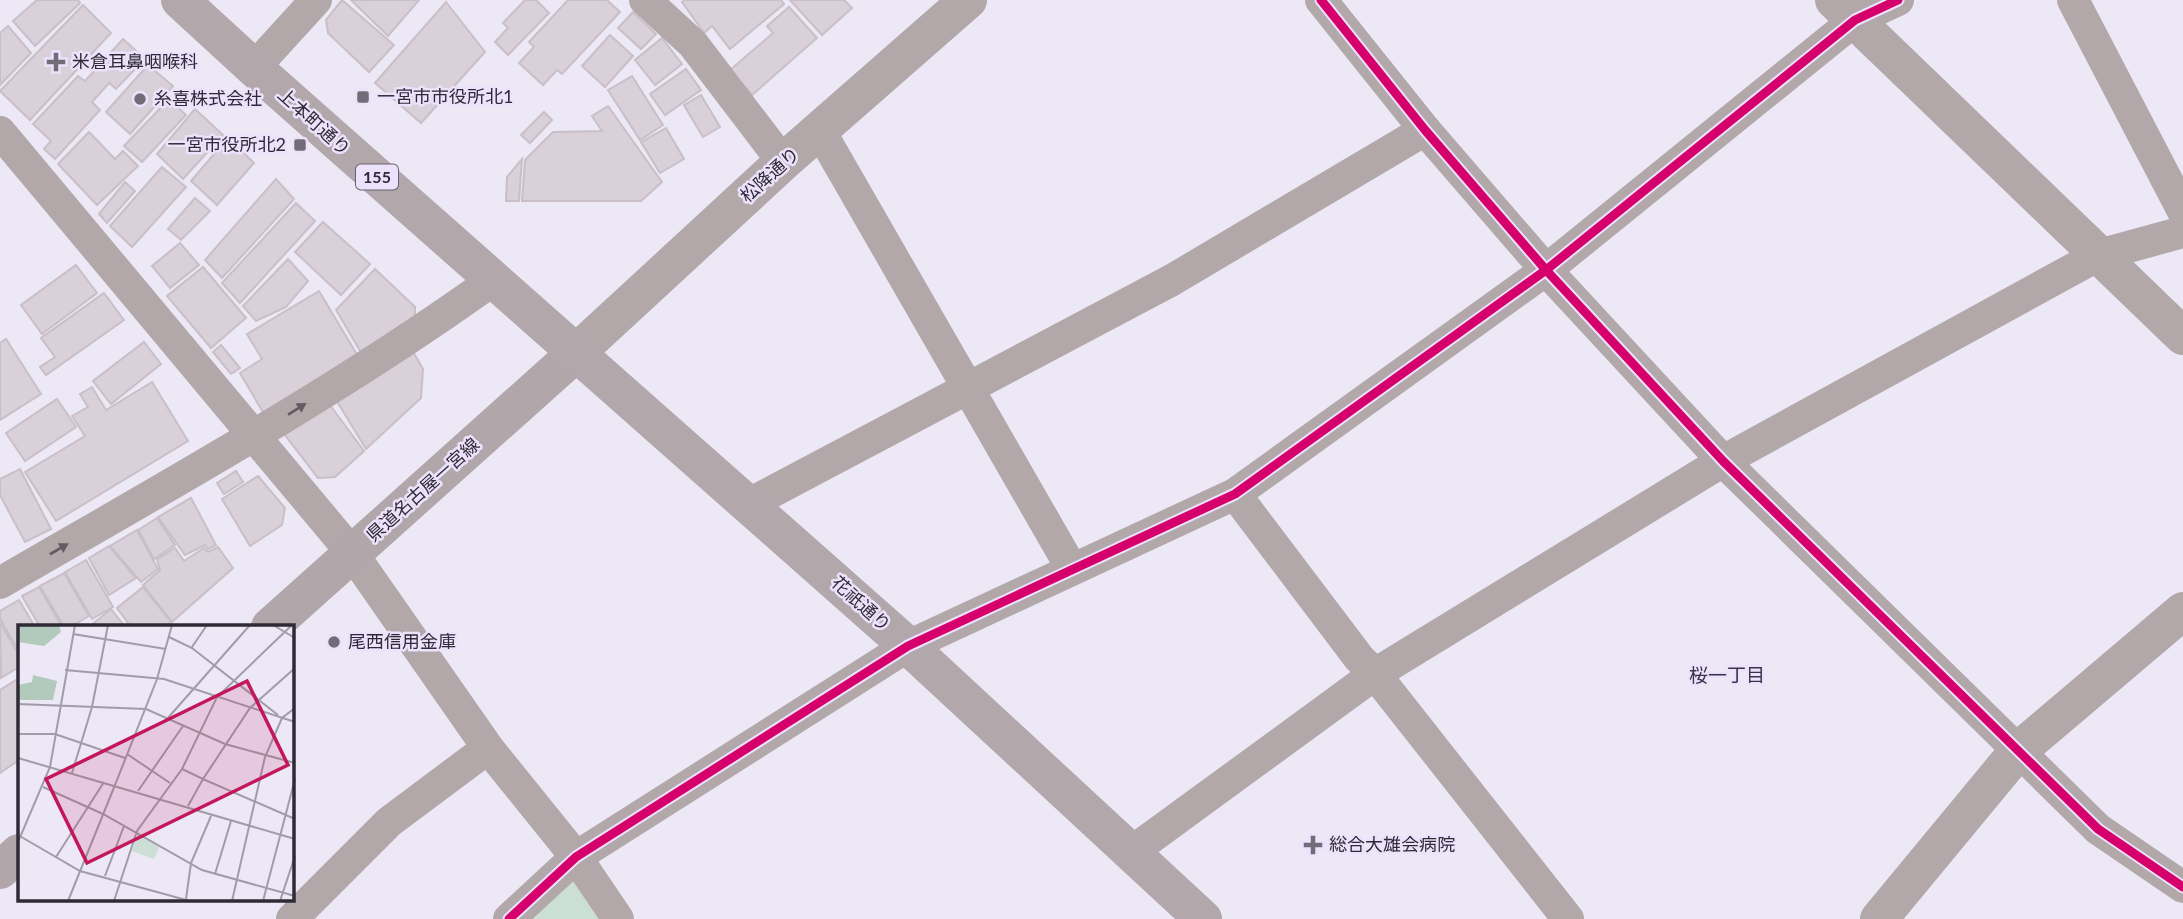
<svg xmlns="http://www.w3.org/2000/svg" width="2183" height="919" font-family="Lato,'Noto Sans JP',sans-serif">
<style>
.green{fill:#ccdfd4}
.building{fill:#d9d0da;stroke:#c8bfc8;stroke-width:2}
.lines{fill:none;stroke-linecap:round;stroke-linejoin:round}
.minor{stroke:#b2a8a9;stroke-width:32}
.tertiary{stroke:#b2a8a9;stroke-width:38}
.secondary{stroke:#b1a7aa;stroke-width:38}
.trunk{stroke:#b2a8ac;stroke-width:38}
.cycleway-casing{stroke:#ece2fb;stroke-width:13}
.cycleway{stroke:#d6006c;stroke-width:9}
.oneway{fill:#635c64}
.poi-dot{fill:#726c79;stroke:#ece2fb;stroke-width:2.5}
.labels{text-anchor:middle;stroke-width:5;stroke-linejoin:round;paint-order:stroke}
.shield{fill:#ece2fb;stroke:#686171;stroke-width:2}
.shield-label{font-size:16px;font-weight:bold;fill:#2f2a36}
.poi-label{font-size:18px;fill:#2f2a36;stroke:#ece2fb;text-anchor:start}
.street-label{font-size:18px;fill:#2f2a36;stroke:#ece2fb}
.neighbourhood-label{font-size:19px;fill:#3c324b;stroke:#ece2fb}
.inset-road{fill:none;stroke:#a19ca9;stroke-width:2}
.view{fill:#c2185b;fill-opacity:0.15;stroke:#c2185b;stroke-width:3.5}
.inset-edge{fill:none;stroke:#2f2a36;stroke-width:3.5}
</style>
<rect width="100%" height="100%" fill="#ede8f5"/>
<path class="green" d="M 573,877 L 600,919 L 529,919 Z"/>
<g class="building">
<path d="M 37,0 L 78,0 L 80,3 L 35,46 L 13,21 Z"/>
<path d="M 342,0 L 394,45 L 369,72 L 328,33 L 326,20 Z"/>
<path d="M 351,0 L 419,0 L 388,36 Z"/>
<path d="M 525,0 L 536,0 L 549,13 L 508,55 L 495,42 L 508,28 L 503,23 Z"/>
<path d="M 568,0 L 607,0 L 620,12 L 562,74 L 557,70 L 543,85 L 519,63 L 534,47 L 529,42 Z"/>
<path d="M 685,0 L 781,0 L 784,4 L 730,49 L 712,26 L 704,33 L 682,2 Z"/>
<path d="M 790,0 L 844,0 L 852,8 L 822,35 Z"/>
<path d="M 446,2 L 485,52 L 421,123 L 375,83 Z"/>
<path d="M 83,5 L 111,33 L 30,120 L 0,91 Z"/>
<path d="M 789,7 L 817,38 L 752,95 L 730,70 L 773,33 L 767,26 Z"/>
<path d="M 633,12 L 656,34 L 641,49 L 618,28 Z"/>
<path d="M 8,26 L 31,53 L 0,85 L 0,33 Z"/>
<path d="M 610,35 L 633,56 L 605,87 L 582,66 Z"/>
<path d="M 662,38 L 682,64 L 655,85 L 635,60 Z"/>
<path d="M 123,39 L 145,59 L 116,89 L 109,83 L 92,102 L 100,110 L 55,159 L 44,149 L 51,141 L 33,124 L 78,76 L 85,81 Z"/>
<path d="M 148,65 L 173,86 L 130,134 L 106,112 Z"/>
<path d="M 686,69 L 701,90 L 665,115 L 650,94 Z"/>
<path d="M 632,76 L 663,125 L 640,140 L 608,90 Z"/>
<path d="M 701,95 L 720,127 L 703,137 L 684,105 Z"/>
<path d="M 169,99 L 186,115 L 142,162 L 124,146 Z"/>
<path d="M 608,106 L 662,182 L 641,201 L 522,201 L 525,160 L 553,132 L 602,131 L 592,116 Z"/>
<path d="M 195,109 L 223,135 L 183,179 L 157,154 Z"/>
<path d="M 544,112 L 552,120 L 530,143 L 521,135 Z"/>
<path d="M 666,128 L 684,159 L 660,173 L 641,142 Z"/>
<path d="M 89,132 L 115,159 L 123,151 L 138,166 L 97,205 L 58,164 Z"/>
<path d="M 228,138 L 254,163 L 217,205 L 191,181 Z"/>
<path d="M 522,159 L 519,201 L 506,201 L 507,177 Z"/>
<path d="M 162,167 L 186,187 L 132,247 L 110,226 Z"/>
<path d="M 276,179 L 294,199 L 222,278 L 205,260 Z"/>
<path d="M 125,182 L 135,191 L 107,223 L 99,214 Z"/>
<path d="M 195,198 L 210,211 L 181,240 L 168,229 Z"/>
<path d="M 296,203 L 315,221 L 240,303 L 222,283 Z"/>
<path d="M 323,222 L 370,264 L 341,295 L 295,252 Z"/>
<path d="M 180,243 L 199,265 L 170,288 L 152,266 Z"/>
<path d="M 288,259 L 308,281 L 286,307 L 256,321 L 243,306 Z"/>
<path d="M 76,265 L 97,293 L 42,334 L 21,305 Z"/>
<path d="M 203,267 L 246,318 L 211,348 L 167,296 Z"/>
<path d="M 375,269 L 415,307 L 415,321 L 362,354 L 336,310 Z"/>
<path d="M 319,291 L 359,358 L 264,414 L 240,373 L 262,359 L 247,334 Z"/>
<path d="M 104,293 L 124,320 L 46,375 L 40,367 L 55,357 L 41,338 Z"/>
<path d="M 6,339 L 41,394 L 0,420 L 0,343 Z"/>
<path d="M 144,342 L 161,364 L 111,404 L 93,381 Z"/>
<path d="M 221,345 L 240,368 L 231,374 L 213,352 Z"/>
<path d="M 412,350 L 423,369 L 421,398 L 366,449 L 335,398 Z"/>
<path d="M 152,382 L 188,441 L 56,521 L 25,472 L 85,436 L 72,416 L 88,407 L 80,394 L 92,387 L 106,410 Z"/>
<path d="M 57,399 L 76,427 L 25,461 L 6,433 Z"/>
<path d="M 327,401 L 364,451 L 335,477 L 318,478 L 281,430 Z"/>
<path d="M 20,469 L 51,529 L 25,542 L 0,495 L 0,479 Z"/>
<path d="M 236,471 L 243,482 L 224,494 L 217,483 Z"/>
<path d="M 258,476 L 285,508 L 282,525 L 250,546 L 222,499 Z"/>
<path d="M 191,498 L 216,545 L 208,549 L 205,545 L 185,555 L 158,517 Z"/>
<path d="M 157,518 L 175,545 L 154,559 L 138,530 Z"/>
<path d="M 137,530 L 158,569 L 141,582 L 110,546 Z"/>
<path d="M 109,546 L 136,578 L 109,595 L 89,558 Z"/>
<path d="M 218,547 L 233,568 L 172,622 L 143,585 L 160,570 L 157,559 L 175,548 L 184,561 L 204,548 L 208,552 Z"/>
<path d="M 86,560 L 113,607 L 92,619 L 65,572 Z"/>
<path d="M 64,573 L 89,616 L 70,627 L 64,627 L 40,586 Z"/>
<path d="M 39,587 L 61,625 L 57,627 L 40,627 L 22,596 Z"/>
<path d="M 143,587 L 171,622 L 165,627 L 131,627 L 117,608 Z"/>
<path d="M 19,600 L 35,627 L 19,627 L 17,648 L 0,619 L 0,611 Z"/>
<path d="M 111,609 L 125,627 L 89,627 Z"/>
<path d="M 0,623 L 19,655 L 19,667 L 1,678 Z"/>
<path d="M 19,678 L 19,760 L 0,773 L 0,690 Z"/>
</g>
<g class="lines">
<g class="minor">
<path d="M 645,0 L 693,44 L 783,162"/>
<path d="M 1321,0 L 1425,130 L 1546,270 L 1723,461 L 2098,829 L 2183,887"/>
<path d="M 2073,0 L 2183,211"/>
<path d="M 254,68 L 316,0"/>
<path d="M 820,131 L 1072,569"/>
<path d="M 0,132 L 352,553 L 488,748 L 576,857 L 618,919"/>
<path d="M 1235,494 L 1359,658 L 1375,674 L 1723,461 L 2075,268 L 2099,255 L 2183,232"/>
<path d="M 749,504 L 1172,280 L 1425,130"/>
<path d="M 0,583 C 167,486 336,393 493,280"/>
<path d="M 1130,853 L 1375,674 L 1568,919"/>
<path d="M 292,919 L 389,822 L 488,748"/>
<path d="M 509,919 L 576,857 L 908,646 L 1235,494 L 1546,270 L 1855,20 L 1898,0"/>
</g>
<g class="tertiary">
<path d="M 1834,0 L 2183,336"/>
<path d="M 576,353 L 783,162 L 968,0"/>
<path d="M 1879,919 L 2018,751 L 2183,611"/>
</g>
<g class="secondary">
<path d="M 270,627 L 576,353"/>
<path d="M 0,870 L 19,853"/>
</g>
<path class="trunk" d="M 180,0 L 254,68 L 908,646 L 1203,919"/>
<defs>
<g id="cycleway">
<path d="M 1321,0 L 1425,130 L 1546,270 L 1723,461 L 2098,829 L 2183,887"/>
<path d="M 509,919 L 576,857 L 908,646 L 1235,494 L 1546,270 L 1855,20 L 1898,0"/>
</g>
</defs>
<use href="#cycleway" class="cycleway-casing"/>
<use href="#cycleway" class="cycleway"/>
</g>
<defs><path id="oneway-solid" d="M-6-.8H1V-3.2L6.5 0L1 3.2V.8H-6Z" transform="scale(1.75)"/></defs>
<g class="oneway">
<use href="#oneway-solid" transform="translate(297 409) rotate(-32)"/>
<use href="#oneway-solid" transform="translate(59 549) rotate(-30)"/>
</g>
<g class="poi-dot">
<path d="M52.5 51.5h7v7h7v7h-7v7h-7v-7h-7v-7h7z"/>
<rect x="356" y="90" width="14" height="14" rx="3.5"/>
<circle cx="140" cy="99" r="7"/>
<rect x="293" y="138" width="14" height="14" rx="3.5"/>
<circle cx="334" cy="642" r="7"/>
<path d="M1309.5 834.5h7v7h7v7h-7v7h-7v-7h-7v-7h7z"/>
</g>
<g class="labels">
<rect class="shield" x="356" y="164.5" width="42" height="25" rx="5"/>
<g class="shield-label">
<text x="377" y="183">155</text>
</g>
<g class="poi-label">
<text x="72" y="68">米倉耳鼻咽喉科</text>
<text x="377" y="103">一宮市市役所北1</text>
<text x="154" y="105">糸喜株式会社</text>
<text x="286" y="151" text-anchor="end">一宮市役所北2</text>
<text x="348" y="648">尾西信用金庫</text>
<text x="1329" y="851">総合大雄会病院</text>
</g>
<g class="street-label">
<text transform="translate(314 122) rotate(42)" y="6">上本町通り</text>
<text transform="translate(770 175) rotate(-42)" y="6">松降通り</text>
<text transform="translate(423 490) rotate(-42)" y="6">県道名古屋一宮線</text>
<text transform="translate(861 604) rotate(42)" y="6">花祇通り</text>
</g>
<g class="neighbourhood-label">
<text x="1727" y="682">桜一丁目</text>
</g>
</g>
<g transform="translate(18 625)">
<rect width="276" height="276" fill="#ede8f5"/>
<path d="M 120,208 L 141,222 L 136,234 L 114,226 Z" fill="#ccdfd4"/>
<path d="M 0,0 L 41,1 L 43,7 L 26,21 L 0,17 ZM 15,50 L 39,56 L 35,75 L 0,75 L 0,60 L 14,57 Z" fill="#b2cabc"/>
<path class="inset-road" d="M 255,0 L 277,13M 55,9 L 148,24M 151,12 L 174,23 L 260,90M 174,22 L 189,0M 47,45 L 146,54 L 277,97M 0,79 L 128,84 L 207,119 L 277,138M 149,94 L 232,0M 0,109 L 37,109 L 107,133M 109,129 L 152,158M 0,133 L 277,214M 164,144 L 185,154 L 232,83 L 277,43M 54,148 L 74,82 L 90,0M 97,160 L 139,54 L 154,0M 25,162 L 85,189 L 184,245 L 277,271M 120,166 L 165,101M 170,181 L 185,154 L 277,194M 0,210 L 62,246 L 172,276M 0,217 L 32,142 L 57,0M 38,232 L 86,157M 197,249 L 213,196M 87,251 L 106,201M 168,274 L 173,238 L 193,191M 50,276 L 97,160M 96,276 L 119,206 L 164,144 L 199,72 L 274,0M 214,276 L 247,132 L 264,93 L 277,83M 245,276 L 277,154M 262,276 L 277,231"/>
<path class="view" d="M 229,56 L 270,140 L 69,238 L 28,154 Z"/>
<rect width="276" height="276" class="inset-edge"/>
</g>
</svg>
